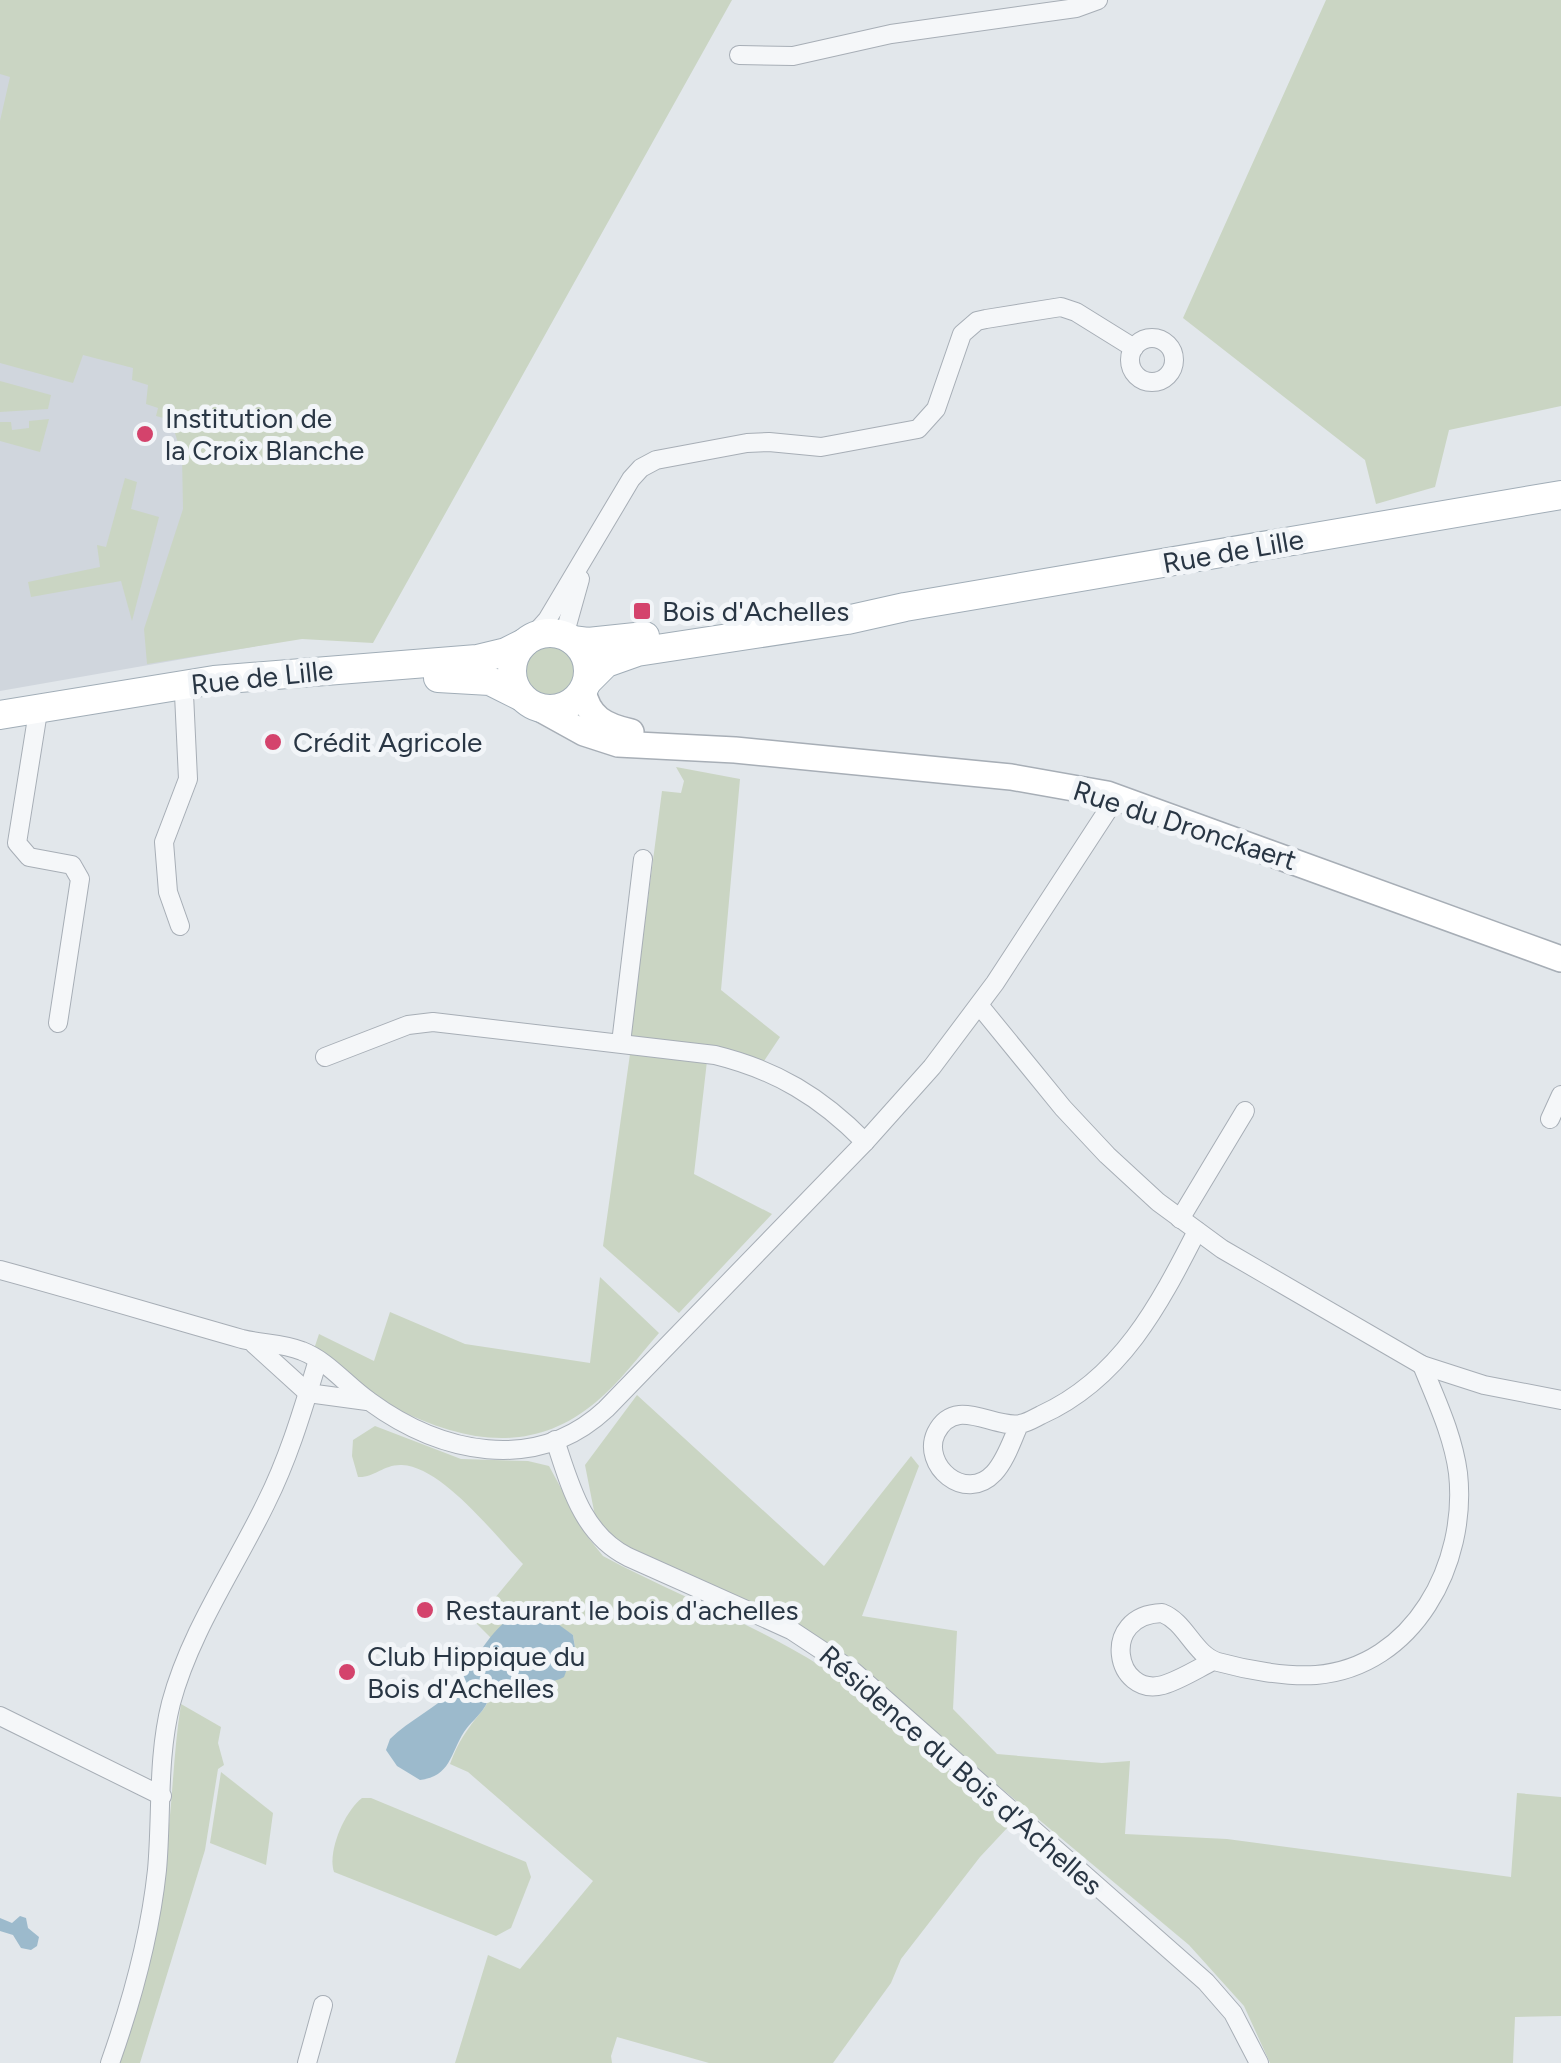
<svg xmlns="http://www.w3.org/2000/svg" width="1561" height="2063" font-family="Figtree,sans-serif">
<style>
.built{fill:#d0d6dd}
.green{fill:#cad5c3}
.water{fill:#9cbacc}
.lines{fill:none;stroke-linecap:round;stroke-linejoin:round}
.minor-casing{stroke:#a7aeb6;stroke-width:20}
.secondary-casing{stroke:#a7aeb6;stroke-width:28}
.primary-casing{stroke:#a1adb7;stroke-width:30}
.minor{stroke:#f5f7f9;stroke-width:18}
.secondary{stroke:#fff;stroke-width:25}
.primary{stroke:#fff;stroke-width:28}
.poi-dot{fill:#d4436c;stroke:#f2f5f8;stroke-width:4}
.labels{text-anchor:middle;stroke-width:10;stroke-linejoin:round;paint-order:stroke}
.poi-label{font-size:28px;fill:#293644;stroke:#f2f5f8;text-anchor:start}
.street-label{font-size:28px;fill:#293644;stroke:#f2f5f8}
</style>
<rect width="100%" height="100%" fill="#e2e7eb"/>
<path class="built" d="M 0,9 L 269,644 L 0,691 Z"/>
<g class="green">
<path d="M 0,0 L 732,0 L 373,643 L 302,639 L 147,664 L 144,629 L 183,509 L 182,456 L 171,420 L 156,416 L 158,408 L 146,404 L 148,385 L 132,380 L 133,368 L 83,355 L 73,383 L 0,363 L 0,121 L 10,77 L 0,74 Z"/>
<path d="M 1326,0 L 1561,0 L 1561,406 L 1449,430 L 1435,487 L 1376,504 L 1365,460 L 1183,318 Z"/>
<path d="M 0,381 L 51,395 L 48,409 L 0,412 Z"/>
<path d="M 49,419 L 40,452 L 0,441 L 0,422 L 11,422 L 12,430 L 29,428 L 29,421 Z"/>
<path d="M 125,478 L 137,482 L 131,509 L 159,517 L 132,621 L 121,581 L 31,597 L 28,582 L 100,567 L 97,545 L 106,547 Z"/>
<circle cx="549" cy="673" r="26"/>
<path d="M 676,767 L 740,779 L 721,990 L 780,1037 L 764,1061 L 711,1046 L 630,1037 L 662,791 L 681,793 L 684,781 Z"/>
<path d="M 630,1054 L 707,1061 L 694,1174 L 772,1214 L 679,1313 L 603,1246 Z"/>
<path d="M 600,1277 L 659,1333 C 639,1356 619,1383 596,1402 C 533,1455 465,1443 395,1408 C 366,1393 340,1368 314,1349 L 319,1334 L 374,1361 L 390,1312 L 465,1344 L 590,1363 Z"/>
<path d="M 637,1395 L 824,1566 L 911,1456 L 919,1466 L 862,1616 L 957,1631 L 953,1709 L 997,1754 L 1102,1763 L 1130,1761 L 1125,1834 L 1227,1839 L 1511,1877 L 1517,1793 L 1561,1797 L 1561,2016 L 1515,2017 L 1513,2063 L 1270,2063 L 1244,2006 L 1189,1945 L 898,1702 L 707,1586 L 616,1541 L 595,1516 L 585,1465 Z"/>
<path d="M 375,1426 L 461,1459 L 528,1461 L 549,1466 L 587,1536 L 603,1556 C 675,1595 753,1623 822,1667 C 890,1712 948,1771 1009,1826 L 980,1857 L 901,1959 L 891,1983 L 833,2063 L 709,2063 L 617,2037 L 611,2056 L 612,2063 L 455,2063 L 488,1955 L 520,1969 L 593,1881 L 468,1772 L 450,1764 C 458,1742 467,1729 482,1711 C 489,1703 490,1692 500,1686 C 527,1668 561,1700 572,1658 C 575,1649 575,1644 573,1635 L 536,1611 L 516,1615 L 491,1638 L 475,1622 L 523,1564 C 495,1536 443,1467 402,1465 C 384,1464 374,1478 358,1477 L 352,1456 L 353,1440 Z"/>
<path d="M 181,1704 L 221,1727 L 218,1743 L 224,1765 L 218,1769 L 205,1850 L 140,2063 L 119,2063 C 146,1992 160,1911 168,1835 C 173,1791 174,1748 181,1704 Z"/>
<path d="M 221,1772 L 273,1813 L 266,1865 L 210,1843 Z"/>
<path d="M 362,1798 L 371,1798 L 526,1862 L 531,1877 L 511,1928 L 496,1936 L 334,1872 C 327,1851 345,1811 362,1798 Z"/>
</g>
<g class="water">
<path d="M 529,1610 L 544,1614 L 573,1635 L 575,1648 L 564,1677 C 544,1689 517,1672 496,1688 C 489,1694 489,1701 484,1708 C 479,1716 470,1723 464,1732 C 450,1754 451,1776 420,1780 L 397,1766 L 386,1750 L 390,1739 C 409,1720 435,1709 453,1690 C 476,1664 492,1618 529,1610 Z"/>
<path d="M 20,1916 L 26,1918 L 28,1928 L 39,1937 L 37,1946 L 31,1950 L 21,1948 L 13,1935 L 0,1931 L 0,1918 L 12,1923 Z"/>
</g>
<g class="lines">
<defs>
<g id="minor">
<path d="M 739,55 L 793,56 L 891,34 L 1076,8 L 1098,0"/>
<circle cx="1152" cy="360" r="22"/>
<path d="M 564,636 L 580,579"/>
<path d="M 531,638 L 547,620 L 631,479 L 641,468 L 656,460 L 747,443 L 769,442 L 821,447 L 918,429 L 936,409 L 962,334 L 977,321 L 986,319 L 1061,307 L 1076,312 L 1134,348"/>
<path d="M 37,718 L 17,843 L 29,857 L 72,865 L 80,879 L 58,1023"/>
<path d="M 180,926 L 168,892 L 164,842 L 188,779 L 184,694"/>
<path d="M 979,1005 L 1063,1108 L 1107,1155 L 1158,1202 L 1222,1249 L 1422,1365 L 1484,1385 L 1561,1400"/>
<path d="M 621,1043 L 643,859"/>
<path d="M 325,1057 L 408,1025 L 433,1022 L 715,1055 C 776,1070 821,1097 865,1142"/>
<path d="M 1550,1119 L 1561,1095"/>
<path d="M 1180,1219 L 1245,1111"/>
<path d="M 0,1270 C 81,1292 161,1316 242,1339 C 262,1344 283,1343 302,1351 C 328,1361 346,1385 369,1401 C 440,1453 535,1475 606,1409 L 865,1142 L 932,1067 L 995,983 L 1117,796"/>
<path d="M 254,1344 L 308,1393 L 367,1401"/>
<path d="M 1019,1425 C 1012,1440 1006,1460 994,1473 C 965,1504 921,1465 936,1433 C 955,1395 993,1429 1020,1424 C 1027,1423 1035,1418 1041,1415 C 1121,1379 1159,1305 1197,1231"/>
<path d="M 555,1440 C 570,1485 582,1534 628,1557 L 791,1630 L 853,1671 L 1206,1982 L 1233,2013 L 1259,2063"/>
<path d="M 1213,1661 C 1197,1669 1180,1680 1163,1685 C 1115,1698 1099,1615 1162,1613 C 1186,1622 1194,1655 1218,1662 C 1247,1670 1286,1677 1316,1675 C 1414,1667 1468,1563 1458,1473 C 1453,1435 1436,1400 1422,1365"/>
<path d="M 0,1716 L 162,1796"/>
<path d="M 110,2063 C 132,2001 150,1936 157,1870 C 162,1815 157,1758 171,1703 C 190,1632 234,1569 266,1503 C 289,1457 303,1409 318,1360"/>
<path d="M 307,2063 L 323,2005"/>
</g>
<g id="secondary">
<path d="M 583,690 C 588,718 605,726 631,732"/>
<path d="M 537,707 L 584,733 L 618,744 L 735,750 L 1011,777 L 1107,794 L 1561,959"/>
</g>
<g id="primary">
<circle cx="550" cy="671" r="38"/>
<path d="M 572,640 L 588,642 L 645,636"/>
<path d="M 438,678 L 490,681 L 522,697"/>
<path d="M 587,682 L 606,663 L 637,652 L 847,620 L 905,607 L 1561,495"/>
<path d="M 0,715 L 214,680 L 477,659 L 506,652 L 524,643"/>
</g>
</defs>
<use href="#minor" class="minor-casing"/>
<use href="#secondary" class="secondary-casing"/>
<use href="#primary" class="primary-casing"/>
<use href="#minor" class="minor"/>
<use href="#secondary" class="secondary"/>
<use href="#primary" class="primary"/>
</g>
<g class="poi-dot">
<circle cx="145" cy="434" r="10"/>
<rect x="632" y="601" width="20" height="20" rx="5"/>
<circle cx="273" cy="742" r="10"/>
<circle cx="425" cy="1610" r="10"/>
<circle cx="347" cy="1672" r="10"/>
</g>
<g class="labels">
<g class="poi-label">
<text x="165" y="428">Institution de<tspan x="165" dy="32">la Croix Blanche</tspan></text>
<text x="662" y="621">Bois d'Achelles</text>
<text x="293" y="752">Crédit Agricole</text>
<text x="445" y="1620">Restaurant le bois d'achelles</text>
<text x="367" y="1666">Club Hippique du<tspan x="367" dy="32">Bois d'Achelles</tspan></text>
</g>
<g class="street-label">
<text transform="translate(1233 551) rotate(-10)" y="10">Rue de Lille</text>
<text transform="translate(262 677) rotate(-6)" y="10">Rue de Lille</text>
<text transform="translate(1185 825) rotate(18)" y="10">Rue du Dronckaert</text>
<text transform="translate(961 1770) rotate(41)" y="10">Résidence du Bois d'Achelles</text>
</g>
</g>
</svg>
